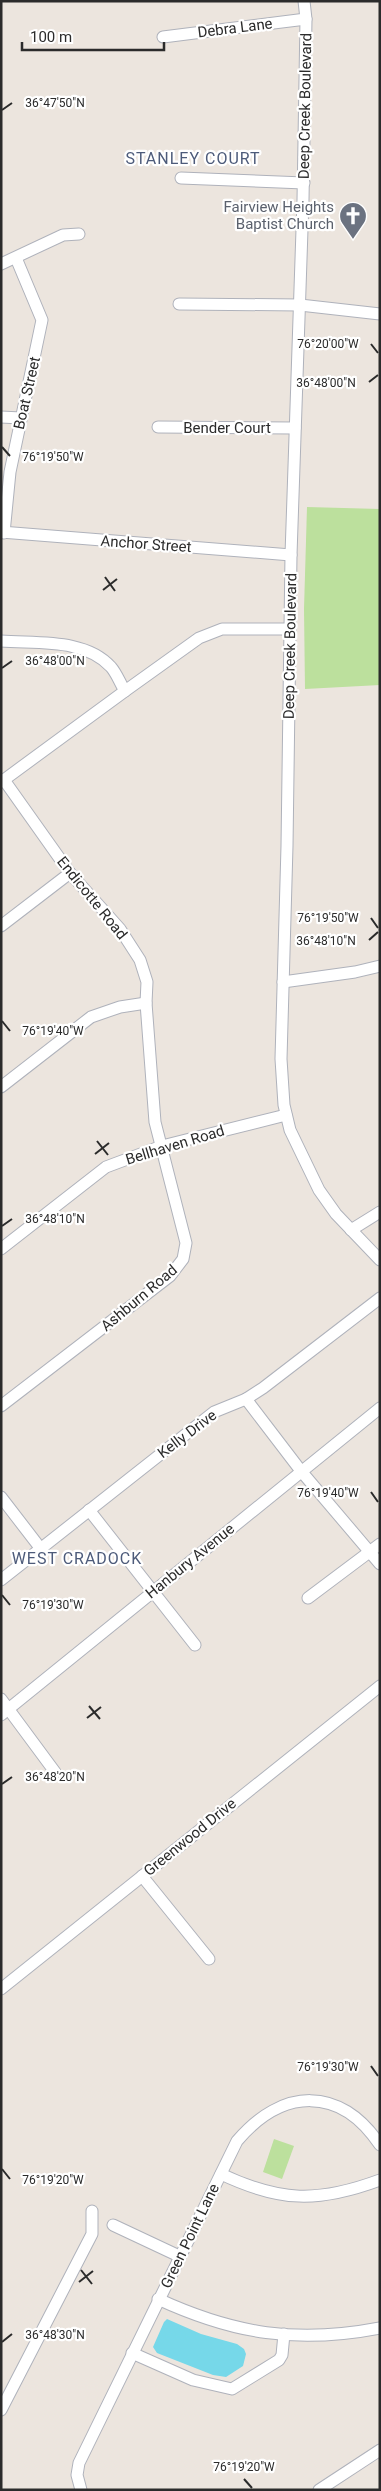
<svg xmlns="http://www.w3.org/2000/svg" width="381" height="2491" font-family="Roboto,sans-serif">
<style>
.green{fill:#bce09d}
.water{fill:#76d8e9}
.lines{fill:none;stroke-linecap:round;stroke-linejoin:round}
.minor-casing{stroke:#afb2bb;stroke-width:13}
.minor{stroke:#fff;stroke-width:11}
.ticks{fill:none;stroke:#2b2b2b;stroke-width:2}
.labels{text-anchor:middle;stroke-width:4.5;stroke-linejoin:round;paint-order:stroke}
.street-label{font-size:15px;fill:#2b2b2b;stroke:#fff}
.worship-label{font-size:15px;fill:#5b616d;stroke:#fff;text-anchor:end}
.neighbourhood-label{font-size:16px;letter-spacing:1px;fill:#4d5b7a;stroke:#fff}
.ticks-label{font-size:12px;text-anchor:middle;fill:#2b2b2b;stroke:#fff;stroke-width:4.5;stroke-linejoin:round;paint-order:stroke}
</style>
<rect width="100%" height="100%" fill="#ece5de"/>
<g class="green">
<path d="M 307,507 L 380,509 L 380,685 L 305,689 L 304,609 Z"/>
<path d="M 274,2139 L 294,2146 L 282,2179 L 263,2172 Z"/>
</g>
<path class="water" d="M 167,2319 L 201,2334 L 237,2344 L 244,2349 L 246,2354 L 243,2366 L 226,2377 L 213,2375 L 157,2353 L 153,2347 L 164,2322 Z"/>
<g class="lines">
<defs>
<g id="minor">
<path d="M 304,1 L 306,19 L 303,200 L 291,555 L 287,846 L 281,1059 L 284,1105 L 290,1130 L 319,1190 L 336,1214 L 380,1260"/>
<path d="M 163,37 L 306,19"/>
<path d="M 181,178 L 304,183"/>
<path d="M 1,264 L 63,235 L 79,234"/>
<path d="M 179,304 L 300,305 L 380,314"/>
<path d="M 1,417 L 21,418"/>
<path d="M 158,427 L 295,428"/>
<path d="M 1,532 L 291,555"/>
<path d="M 4,533 L 10,472 L 42,320 L 16,258"/>
<path d="M 1,641 C 37,644 85,638 111,667 C 117,674 120,683 125,691 L 199,638 L 222,629 L 289,629"/>
<path d="M 1,782 L 125,691"/>
<path d="M 1,926 L 70,873"/>
<path d="M 283,982 L 355,972 L 380,966"/>
<path d="M 1,1087 L 91,1017 L 120,1007 L 146,1003"/>
<path d="M 351,1230 L 380,1212"/>
<path d="M 1,1249 L 106,1167 L 162,1146 L 286,1115"/>
<path d="M 246,1399 L 301,1471 L 380,1564"/>
<path d="M 1,1406 L 170,1276 L 183,1259 L 186,1243 L 155,1122 L 146,1003 L 147,982 L 140,960 L 120,929 L 70,873 L 4,780"/>
<path d="M 1,1497 L 41,1549"/>
<path d="M 89,1510 L 195,1645"/>
<path d="M 1,1580 L 214,1412 L 246,1399 L 263,1388 L 380,1298"/>
<path d="M 308,1598 L 380,1544"/>
<path d="M 1,1699 L 55,1772"/>
<path d="M 1,1715 L 380,1408"/>
<path d="M 142,1876 L 209,1959"/>
<path d="M 1,1989 L 380,1686"/>
<path d="M 221,2174 C 280,2202 318,2203 380,2180"/>
<path d="M 113,2225 L 179,2256"/>
<path d="M 158,2299 C 234,2334 297,2344 380,2328"/>
<path d="M 132,2353 L 193,2380 L 232,2389 L 279,2360 L 282,2355 L 284,2334"/>
<path d="M 1,2410 L 92,2234 L 92,2211"/>
<path d="M 81,2490 L 77,2475 L 79,2463 L 237,2141 C 282,2088 340,2085 380,2145"/>
<path d="M 319,2490 L 380,2450"/>
</g>
</defs>
<use href="#minor" class="minor-casing"/>
<use href="#minor" class="minor"/>
</g>
<path class="ticks" d="M 2,110 L 12,103M 371,344 L 378,353M 369,382 L 378,375M 2,447 L 10,456M 105,577 L 115,591M 103,590 L 117,579M 2,668 L 12,661M 371,918 L 378,928M 369,940 L 378,932M 2,1021 L 10,1031M 97,1141 L 108,1155M 95,1154 L 109,1143M 2,1226 L 12,1219M 371,1492 L 378,1502M 2,1595 L 10,1605M 89,1706 L 100,1719M 87,1718 L 101,1707M 2,1784 L 12,1777M 371,2066 L 378,2076M 2,2169 L 10,2179M 81,2270 L 92,2284M 79,2282 L 93,2271M 2,2342 L 12,2334M 244,2479 L 252,2488"/>
<defs>
<symbol id="church-pin" viewBox="-11 -11 22 30"><path d="M0 17L-7.5 6A9.5 9.5 0 1 1 7.5 6Z" fill="#6b7280" stroke="#fff"/><path d="M-1.2-6h2.4v3.5h3.3v2.4h-3.3V6h-2.4V-.1h-3.3v-2.4h3.3Z" fill="#fff"/></symbol>
</defs>
<g fill-rule="evenodd">
<use href="#church-pin" x="337" y="200" width="32" height="43"/>
</g>
<g class="labels">
<g class="street-label">
<text transform="translate(235 28) rotate(-7)" y="5">Debra Lane</text>
<text transform="translate(305 106) rotate(-89)" y="5">Deep Creek Boulevard</text>
<text transform="translate(27 393) rotate(-77)" y="5">Boat Street</text>
<text x="227" y="433">Bender Court</text>
<text transform="translate(146 544) rotate(4)" y="5">Anchor Street</text>
<text transform="translate(290 646) rotate(-89)" y="5">Deep Creek Boulevard</text>
<text transform="translate(92 898) rotate(51)" y="5">Endicotte Road</text>
<text transform="translate(175 1145) rotate(-17)" y="5">Bellhaven Road</text>
<text transform="translate(139 1298) rotate(-40)" y="5">Ashburn Road</text>
<text transform="translate(187 1434) rotate(-37)" y="5">Kelly Drive</text>
<text transform="translate(190 1561) rotate(-39)" y="5">Hanbury Avenue</text>
<text transform="translate(190 1837) rotate(-39)" y="5">Greenwood Drive</text>
<text transform="translate(190 2236) rotate(-64)" y="5">Green Point Lane</text>
</g>
<g class="worship-label">
<text x="334" y="212">Fairview Heights<tspan x="334" dy="17">Baptist Church</tspan></text>
</g>
<g class="neighbourhood-label">
<text x="193" y="164">STANLEY COURT</text>
<text x="77" y="1564">WEST CRADOCK</text>
</g>
</g>
<g class="ticks-label">
<text x="55" y="107">36°47'50"N</text>
<text x="328" y="348">76°20'00"W</text>
<text x="326" y="387">36°48'00"N</text>
<text x="53" y="461">76°19'50"W</text>
<text x="55" y="665">36°48'00"N</text>
<text x="328" y="922">76°19'50"W</text>
<text x="326" y="945">36°48'10"N</text>
<text x="53" y="1035">76°19'40"W</text>
<text x="55" y="1223">36°48'10"N</text>
<text x="328" y="1497">76°19'40"W</text>
<text x="53" y="1609">76°19'30"W</text>
<text x="55" y="1781">36°48'20"N</text>
<text x="328" y="2071">76°19'30"W</text>
<text x="53" y="2184">76°19'20"W</text>
<text x="55" y="2339">36°48'30"N</text>
<text x="244" y="2471">76°19'20"W</text>
</g>
<rect width="381" height="2491" fill="none" stroke="#2b2b2b" stroke-width="5"/>
<path d="M22 42v8h142v-8" fill="none" stroke="#2b2b2b" stroke-width="2.5"/>
<text x="30" y="42" font-size="15" fill="#2b2b2b" stroke="#ffffff" stroke-width="4" paint-order="stroke">100 m</text>
</svg>
